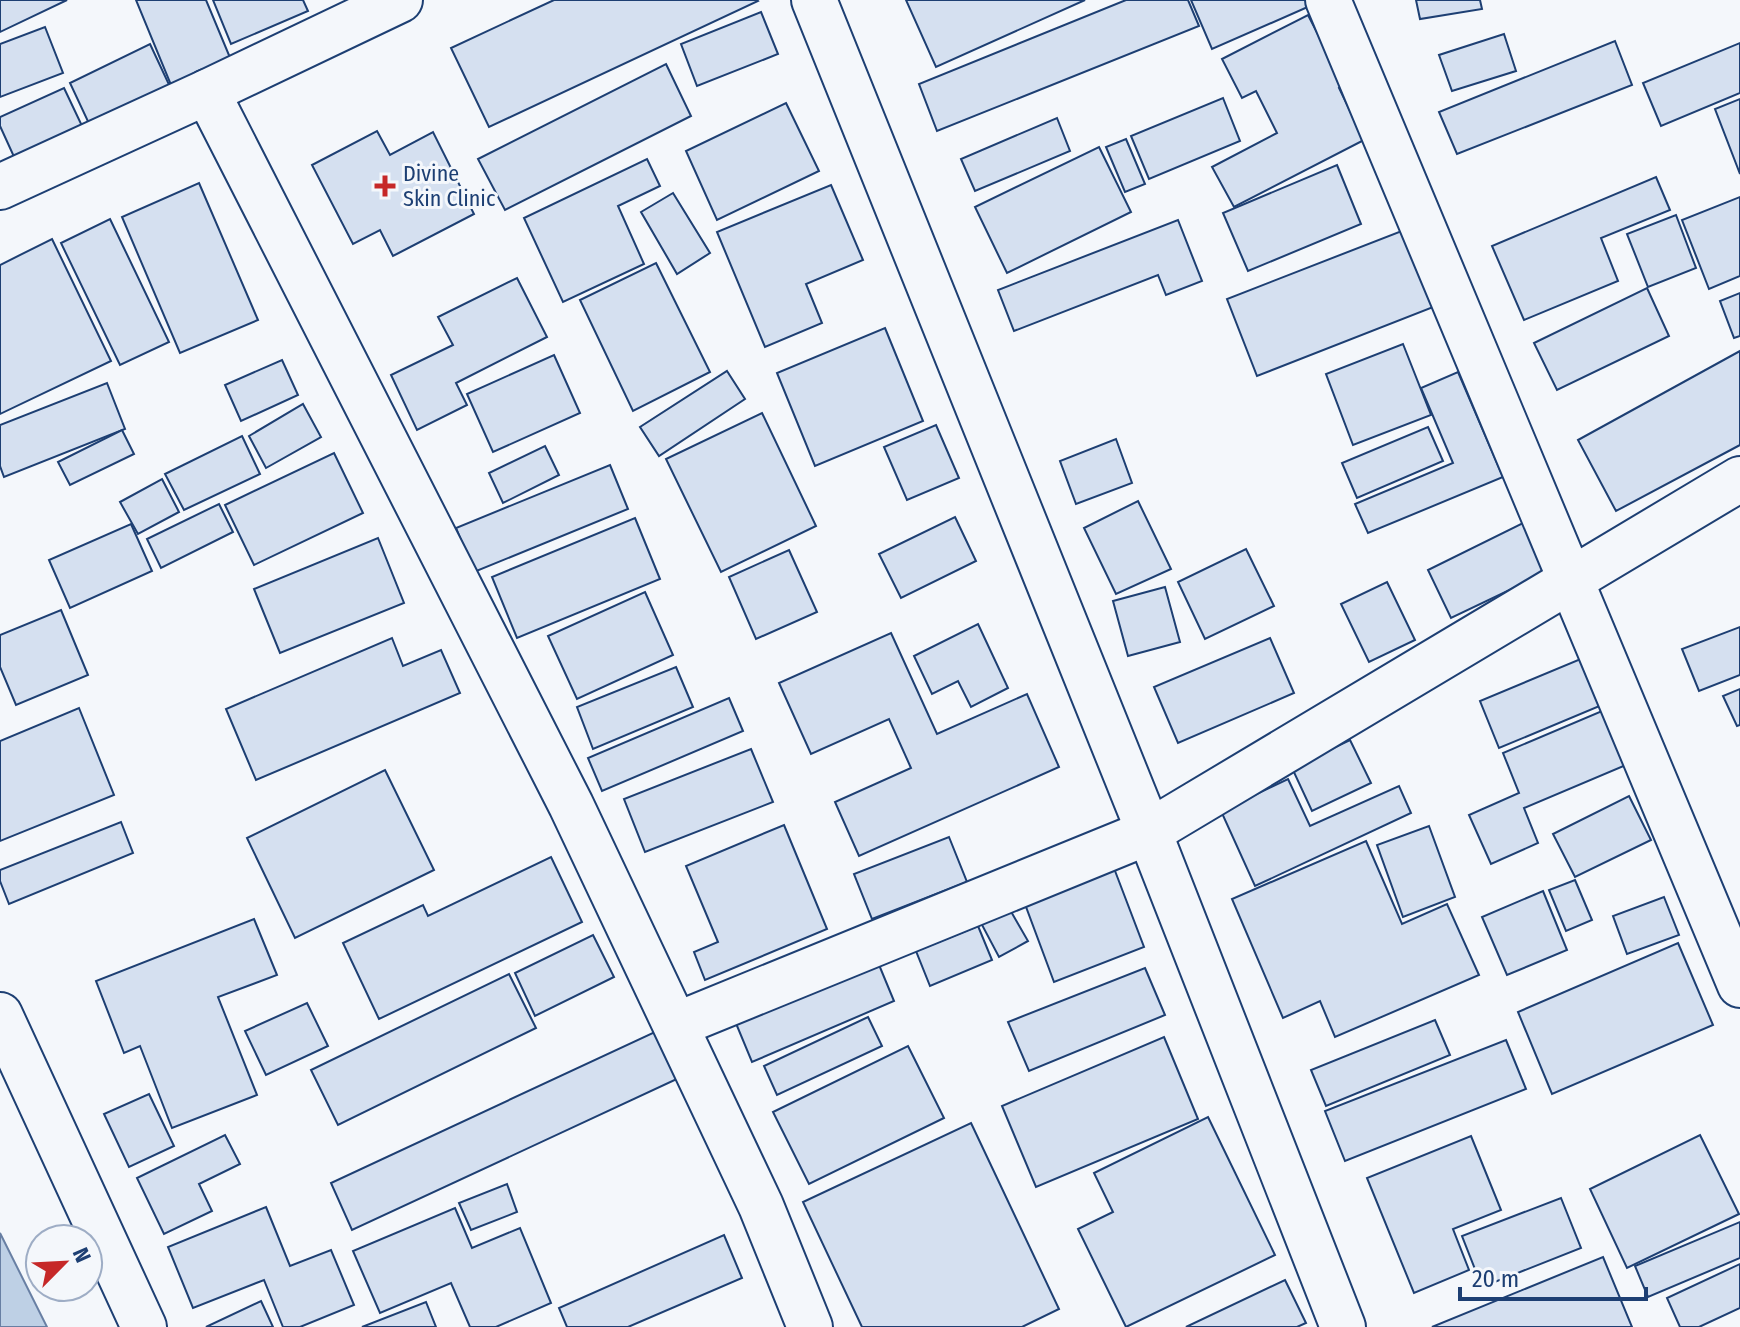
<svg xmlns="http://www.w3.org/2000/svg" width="1740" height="1327" font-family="'Fira Sans Condensed',sans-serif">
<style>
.water{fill:#bed0e5;stroke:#687fa3;stroke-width:2}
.building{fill:#d5e0f0;stroke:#1d3f73;stroke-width:2}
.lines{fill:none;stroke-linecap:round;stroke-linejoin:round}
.street-casing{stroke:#1d3f73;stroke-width:48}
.secondary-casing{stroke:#1d3f73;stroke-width:48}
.street{stroke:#f4f7fb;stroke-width:44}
.secondary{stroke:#f4f7fb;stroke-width:44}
.poi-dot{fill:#c62828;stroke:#f4f7fb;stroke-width:3}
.labels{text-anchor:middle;stroke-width:6;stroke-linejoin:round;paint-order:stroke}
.poi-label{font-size:22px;fill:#1d3f73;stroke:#f4f7fb;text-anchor:start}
</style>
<rect width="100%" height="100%" fill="#f4f7fb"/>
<path class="water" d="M 0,1233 L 47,1327 L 0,1327 Z"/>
<g class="building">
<path d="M 0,0 L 67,0 L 0,32 Z"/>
<path d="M 136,0 L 206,0 L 231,60 L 171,85 Z"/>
<path d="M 213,0 L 303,0 L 308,11 L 231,44 Z"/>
<path d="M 554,0 L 757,0 L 758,1 L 489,127 L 451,48 Z"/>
<path d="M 906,0 L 1085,0 L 936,67 Z"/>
<path d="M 1126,0 L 1188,0 L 1199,26 L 937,131 L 919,84 Z"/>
<path d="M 1191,0 L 1307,0 L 1310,6 L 1212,49 Z"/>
<path d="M 1416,0 L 1480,0 L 1482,9 L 1420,19 Z"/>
<path d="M 761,12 L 778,54 L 697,86 L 681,44 Z"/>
<path d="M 1308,15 L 1344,85 L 1339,88 L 1364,140 L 1234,207 L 1212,167 L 1277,133 L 1256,91 L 1242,98 L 1222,59 Z"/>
<path d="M 45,27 L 63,73 L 0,97 L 0,44 Z"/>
<path d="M 1504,34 L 1516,71 L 1452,91 L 1439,55 Z"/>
<path d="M 1615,41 L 1632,85 L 1457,154 L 1439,112 Z"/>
<path d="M 1740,43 L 1740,93 L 1661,126 L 1643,83 Z"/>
<path d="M 150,44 L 172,91 L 92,130 L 70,83 Z"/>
<path d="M 666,64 L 691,116 L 505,210 L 478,159 Z"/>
<path d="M 64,88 L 83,128 L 15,159 L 0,126 L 0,117 Z"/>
<path d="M 1223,98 L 1240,141 L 1149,179 L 1131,136 Z"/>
<path d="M 1740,99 L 1740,174 L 1715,109 Z"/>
<path d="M 786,103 L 819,171 L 717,220 L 686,151 Z"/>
<path d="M 1057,118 L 1070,151 L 975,191 L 961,159 Z"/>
<path d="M 377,131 L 390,155 L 433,132 L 474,214 L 393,256 L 380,230 L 353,244 L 312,165 Z"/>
<path d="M 1126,139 L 1145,184 L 1125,192 L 1106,147 Z"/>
<path d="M 1099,147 L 1131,212 L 1007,273 L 975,207 Z"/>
<path d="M 647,159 L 660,186 L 618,206 L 644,264 L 563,302 L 524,218 Z"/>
<path d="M 1337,165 L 1361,224 L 1248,271 L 1223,213 Z"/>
<path d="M 1656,177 L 1670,210 L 1601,238 L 1618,281 L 1524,320 L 1492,246 Z"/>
<path d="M 199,183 L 258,320 L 180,353 L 122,217 Z"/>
<path d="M 831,185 L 863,260 L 806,284 L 822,323 L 765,347 L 717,232 Z"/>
<path d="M 673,193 L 710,253 L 677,274 L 641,212 Z"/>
<path d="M 1740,197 L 1740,276 L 1709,289 L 1682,220 Z"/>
<path d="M 1676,215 L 1696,268 L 1648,287 L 1627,234 Z"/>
<path d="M 110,219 L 169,342 L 120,365 L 61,243 Z"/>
<path d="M 1178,220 L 1202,281 L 1166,295 L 1158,275 L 1014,331 L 998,290 Z"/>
<path d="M 1412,227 L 1441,304 L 1257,376 L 1227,299 Z"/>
<path d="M 52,239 L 111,361 L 0,414 L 0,265 Z"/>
<path d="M 656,263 L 710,372 L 633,411 L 580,300 Z"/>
<path d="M 517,278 L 547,337 L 456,383 L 467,405 L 417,430 L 391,375 L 453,345 L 438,317 Z"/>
<path d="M 1647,288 L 1669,336 L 1557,390 L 1534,343 Z"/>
<path d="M 1740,293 L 1740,336 L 1734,338 L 1720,301 Z"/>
<path d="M 885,328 L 923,421 L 815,466 L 777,373 Z"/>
<path d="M 1403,344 L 1431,415 L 1353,445 L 1326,374 Z"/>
<path d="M 1740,351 L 1740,445 L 1616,511 L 1578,440 Z"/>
<path d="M 554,355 L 580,413 L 493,452 L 467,394 Z"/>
<path d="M 282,360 L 298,395 L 241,421 L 225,385 Z"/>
<path d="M 727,371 L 745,399 L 659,456 L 640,427 Z"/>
<path d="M 1458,372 L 1503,477 L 1368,533 L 1355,504 L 1453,463 L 1421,388 Z"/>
<path d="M 107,383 L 125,429 L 4,477 L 0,466 L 0,425 Z"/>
<path d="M 303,404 L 321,437 L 266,468 L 249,436 Z"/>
<path d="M 762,413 L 816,526 L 721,572 L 666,459 Z"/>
<path d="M 936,425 L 959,478 L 907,500 L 884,447 Z"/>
<path d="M 1428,427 L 1443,461 L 1357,498 L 1342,463 Z"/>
<path d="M 122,430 L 134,454 L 70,485 L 58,462 Z"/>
<path d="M 242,436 L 260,474 L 184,510 L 165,474 Z"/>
<path d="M 1116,439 L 1132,483 L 1076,504 L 1060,461 Z"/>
<path d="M 545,446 L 559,475 L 503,503 L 489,473 Z"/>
<path d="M 334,453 L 363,513 L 254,565 L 225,505 Z"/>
<path d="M 610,465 L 628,509 L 474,572 L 456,528 Z"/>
<path d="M 162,479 L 179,512 L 138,534 L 120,502 Z"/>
<path d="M 1138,501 L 1171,569 L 1116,594 L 1084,528 Z"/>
<path d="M 219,504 L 233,532 L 161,568 L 147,539 Z"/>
<path d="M 955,517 L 976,561 L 901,598 L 879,554 Z"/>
<path d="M 635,518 L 660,579 L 517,638 L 492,577 Z"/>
<path d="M 1523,523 L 1547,572 L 1451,618 L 1428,570 Z"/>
<path d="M 131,524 L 152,571 L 70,608 L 49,560 Z"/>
<path d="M 378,538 L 404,603 L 280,653 L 254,589 Z"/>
<path d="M 1246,549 L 1274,606 L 1205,639 L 1178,582 Z"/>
<path d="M 789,550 L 817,612 L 756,639 L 729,577 Z"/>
<path d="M 1387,582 L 1415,640 L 1369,662 L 1341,604 Z"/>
<path d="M 1165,587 L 1180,642 L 1128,656 L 1113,601 Z"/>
<path d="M 645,592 L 673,655 L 577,699 L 548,636 Z"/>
<path d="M 61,610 L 88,675 L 16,705 L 0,667 L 0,635 Z"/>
<path d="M 978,624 L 1008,688 L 971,707 L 958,681 L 932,694 L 914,656 Z"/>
<path d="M 1740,627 L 1740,675 L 1699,691 L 1682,649 Z"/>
<path d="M 891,633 L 937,734 L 1027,694 L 1059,767 L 859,856 L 835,802 L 911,768 L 889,719 L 811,754 L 779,683 Z"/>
<path d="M 392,638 L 403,666 L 441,650 L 460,693 L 256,780 L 226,709 Z"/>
<path d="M 1270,638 L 1294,693 L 1178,743 L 1154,687 Z"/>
<path d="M 1583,658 L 1602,705 L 1499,748 L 1480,701 Z"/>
<path d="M 676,667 L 693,707 L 593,749 L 577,707 Z"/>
<path d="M 1740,689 L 1740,725 L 1737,726 L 1723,696 Z"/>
<path d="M 729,698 L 743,731 L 602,791 L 588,758 Z"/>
<path d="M 79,708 L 114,795 L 0,841 L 0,741 Z"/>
<path d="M 1602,711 L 1626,765 L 1524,808 L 1538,843 L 1491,864 L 1469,815 L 1519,793 L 1503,753 Z"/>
<path d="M 1350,740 L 1371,783 L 1312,811 L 1292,768 Z"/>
<path d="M 751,749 L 773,802 L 645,852 L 624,799 Z"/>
<path d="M 385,770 L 434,870 L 295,938 L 247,838 Z"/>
<path d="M 1288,779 L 1310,826 L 1399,786 L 1411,813 L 1255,886 L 1221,811 Z"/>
<path d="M 1629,796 L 1651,840 L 1575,877 L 1553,834 Z"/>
<path d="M 121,822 L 133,853 L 9,904 L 0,881 L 0,870 Z"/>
<path d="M 784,825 L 827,929 L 705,980 L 694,952 L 718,942 L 686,866 Z"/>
<path d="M 1429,826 L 1455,897 L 1403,917 L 1377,845 Z"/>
<path d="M 949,837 L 967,882 L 872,919 L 854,874 Z"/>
<path d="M 1366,841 L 1402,924 L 1447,904 L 1479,975 L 1335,1037 L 1320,1001 L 1283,1018 L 1232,899 Z"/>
<path d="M 551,857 L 582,922 L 379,1019 L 343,943 L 423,905 L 428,916 Z"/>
<path d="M 1112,863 L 1144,947 L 1054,982 L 1022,896 Z"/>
<path d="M 1575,880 L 1592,920 L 1566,931 L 1549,890 Z"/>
<path d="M 1543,891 L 1567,950 L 1507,975 L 1482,917 Z"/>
<path d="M 1664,897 L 1679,935 L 1627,954 L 1613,916 Z"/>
<path d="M 1009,908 L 1028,941 L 999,957 L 981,923 Z"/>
<path d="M 254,919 L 277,975 L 218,997 L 257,1095 L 172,1128 L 140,1046 L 124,1053 L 96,981 Z"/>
<path d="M 978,926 L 992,960 L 930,986 L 916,951 Z"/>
<path d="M 593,935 L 614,977 L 535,1016 L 515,973 Z"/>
<path d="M 1678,943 L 1713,1025 L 1552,1094 L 1518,1012 Z"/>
<path d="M 877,960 L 894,1001 L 752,1062 L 735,1021 Z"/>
<path d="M 1145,968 L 1165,1015 L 1029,1071 L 1008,1022 Z"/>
<path d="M 509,974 L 536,1028 L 338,1125 L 311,1070 Z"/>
<path d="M 307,1003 L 328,1046 L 266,1075 L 245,1031 Z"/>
<path d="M 868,1017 L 882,1046 L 777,1095 L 764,1066 Z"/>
<path d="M 1435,1020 L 1450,1055 L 1326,1106 L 1311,1070 Z"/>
<path d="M 657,1031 L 679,1078 L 352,1230 L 331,1183 Z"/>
<path d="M 1164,1037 L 1198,1119 L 1036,1187 L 1002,1106 Z"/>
<path d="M 1506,1040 L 1526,1089 L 1345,1161 L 1325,1111 Z"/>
<path d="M 908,1046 L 944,1118 L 809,1184 L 773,1112 Z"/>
<path d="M 149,1094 L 174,1146 L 129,1167 L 104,1114 Z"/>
<path d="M 1208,1117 L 1275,1255 L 1126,1327 L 1078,1229 L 1113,1212 L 1094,1173 Z"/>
<path d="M 971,1123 L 1059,1309 L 1022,1327 L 862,1327 L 803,1202 Z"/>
<path d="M 225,1135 L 240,1164 L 199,1184 L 212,1211 L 164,1234 L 137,1178 Z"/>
<path d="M 1700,1135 L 1739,1214 L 1627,1268 L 1590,1189 Z"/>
<path d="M 1471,1136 L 1501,1210 L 1453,1229 L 1469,1270 L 1414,1293 L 1367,1178 Z"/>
<path d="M 507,1184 L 517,1212 L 471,1230 L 459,1203 Z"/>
<path d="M 1561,1198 L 1581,1248 L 1482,1287 L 1462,1236 Z"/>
<path d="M 266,1207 L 290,1266 L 331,1250 L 354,1305 L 300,1327 L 283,1327 L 264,1280 L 193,1308 L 168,1247 Z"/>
<path d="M 455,1208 L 472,1248 L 520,1228 L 551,1303 L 496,1327 L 470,1327 L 451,1283 L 380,1313 L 353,1251 Z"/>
<path d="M 1740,1222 L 1740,1258 L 1648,1297 L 1635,1266 Z"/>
<path d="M 724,1235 L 742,1278 L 628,1327 L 567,1327 L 559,1308 Z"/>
<path d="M 1603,1257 L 1632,1327 L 1432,1327 Z"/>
<path d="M 1740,1264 L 1740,1308 L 1699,1327 L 1680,1327 L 1667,1298 Z"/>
<path d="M 1285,1280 L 1306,1323 L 1297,1327 L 1186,1327 Z"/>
<path d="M 261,1301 L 273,1327 L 206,1327 Z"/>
<path d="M 426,1302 L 436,1327 L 362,1327 Z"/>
</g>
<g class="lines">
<defs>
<g id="street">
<path d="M 1328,0 L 1740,985"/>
<path d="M 207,92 L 571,805 L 761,1206 L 810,1327"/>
<path d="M 0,187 L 207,92 L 400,0"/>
<path d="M 0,1015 L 144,1327"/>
<path d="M 676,1025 L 1149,832 L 1740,479"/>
</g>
<path id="secondary" d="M 814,0 L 1149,832 L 1343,1327"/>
</defs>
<use href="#street" class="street-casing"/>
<use href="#secondary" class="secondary-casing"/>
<use href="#street" class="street"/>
<use href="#secondary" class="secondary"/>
</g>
<path class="poi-dot" d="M381 174h8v8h8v8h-8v8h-8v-8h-8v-8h8z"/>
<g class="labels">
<g class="poi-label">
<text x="403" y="181">Divine<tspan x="403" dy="25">Skin Clinic</tspan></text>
</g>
</g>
<g transform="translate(64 1263) rotate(66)"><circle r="38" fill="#f4f7fb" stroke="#9eadc5" stroke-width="2"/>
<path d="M0-6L14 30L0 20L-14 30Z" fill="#c62828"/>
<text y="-12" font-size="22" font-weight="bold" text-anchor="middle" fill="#1d3f73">N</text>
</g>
<path d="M1460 1287v12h186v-12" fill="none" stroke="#1d3f73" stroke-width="4"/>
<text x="1472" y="1287" font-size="24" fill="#1d3f73" stroke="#f4f7fb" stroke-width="6" paint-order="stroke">20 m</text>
</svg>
